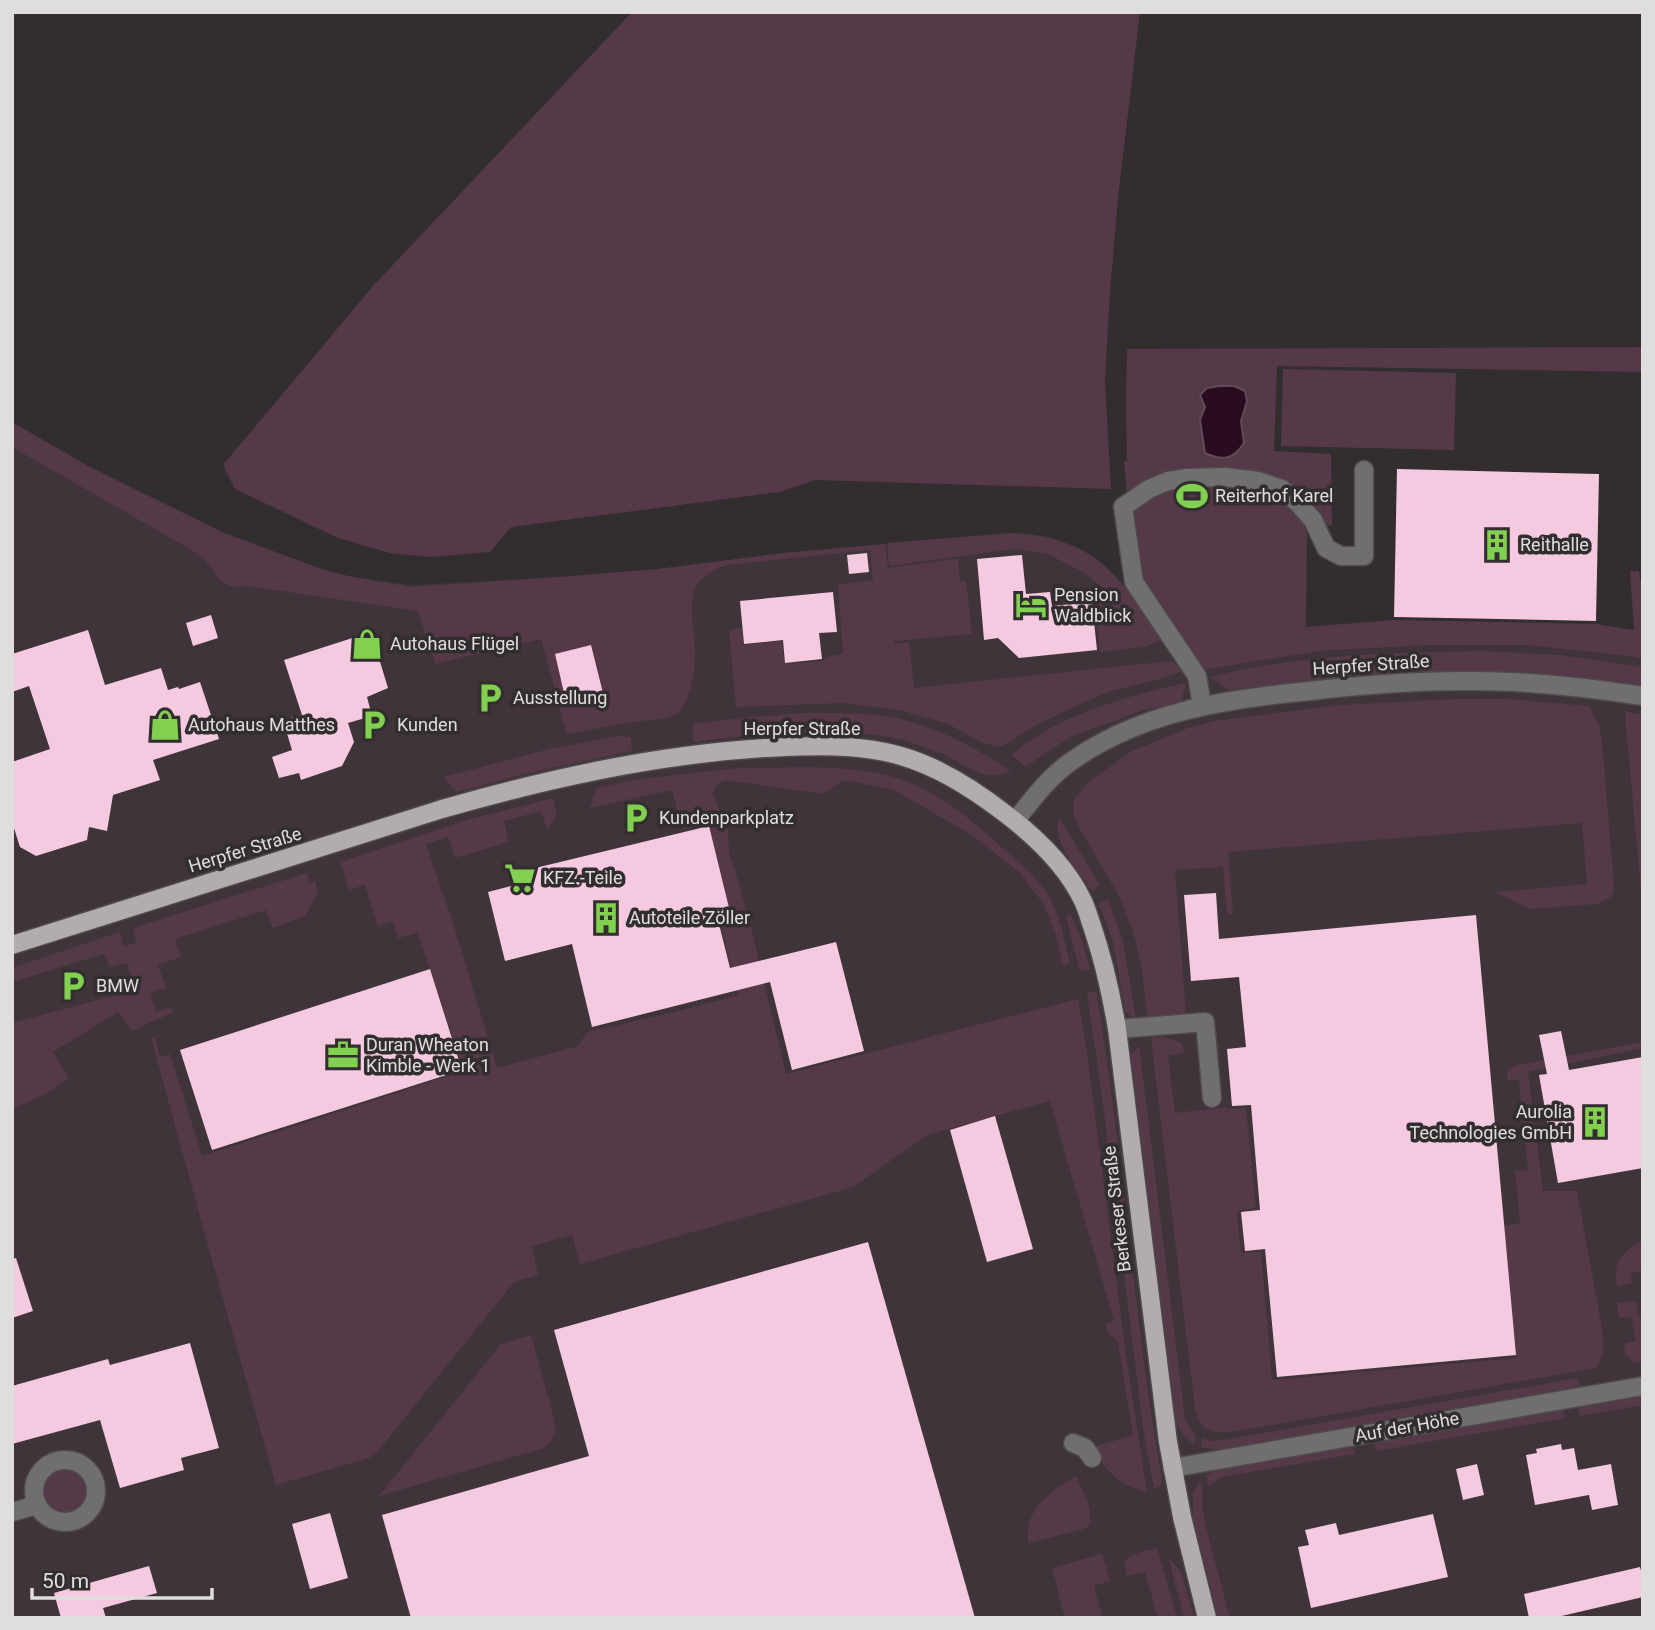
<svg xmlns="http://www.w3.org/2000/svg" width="1655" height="1630" font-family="Roboto,sans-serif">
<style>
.built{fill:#3f343a}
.green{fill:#553949}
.water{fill:#2b0c1f;stroke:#614b58;stroke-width:2}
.building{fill:#f5c9e0}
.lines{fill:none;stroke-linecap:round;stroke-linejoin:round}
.minor-casing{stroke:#4e494b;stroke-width:21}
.major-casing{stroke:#4e494b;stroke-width:21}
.minor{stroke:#706e6f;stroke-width:18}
.major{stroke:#b2acaf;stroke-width:18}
.labels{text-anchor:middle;stroke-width:7;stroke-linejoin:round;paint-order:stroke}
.poi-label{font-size:18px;fill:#e0ddde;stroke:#322d2f;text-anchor:start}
.street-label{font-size:18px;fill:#e0ddde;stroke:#322d2f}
</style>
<rect width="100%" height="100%" fill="#322d2f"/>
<path class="built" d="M 12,422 L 88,466 L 224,533 L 324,570 L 348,576 L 410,585 L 559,577 L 658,569 L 783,553 L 1012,533 L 1046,536 L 1080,549 L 1097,559 L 1129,591 L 1143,580 L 1204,670 L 1320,651 L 1430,645 L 1523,645 L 1630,656 L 1643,659 L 1643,1618 L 12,1618 Z"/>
<g class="green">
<path d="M 632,12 L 1140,12 L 1118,198 L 1110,292 L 1105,380 L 1111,489 L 815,480 L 780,492 L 511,527 L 490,552 L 429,557 L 390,553 L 338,538 L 235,489 L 223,465 L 373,286 Z"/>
<path d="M 1643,347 L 1643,372 L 1277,366 L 1274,451 L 1331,454 L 1332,525 L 1307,527 L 1306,627 L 1393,620 L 1596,624 L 1634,630 L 1630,571 L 1639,571 L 1643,595 L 1643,659 L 1630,656 L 1524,645 L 1430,645 L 1320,651 L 1204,670 L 1143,580 C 1129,547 1128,498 1124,461 L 1127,461 L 1126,406 L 1127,349 Z"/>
<path d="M 1283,369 L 1456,373 L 1454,450 L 1281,446 Z"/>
<path d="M 12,422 L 88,466 L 224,533 L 324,570 L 348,576 L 411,587 L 559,577 L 658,569 L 783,553 L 885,544 L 888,568 L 958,559 L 960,582 L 966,581 L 972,634 L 894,641 L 895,644 L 909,642 L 914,688 L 1171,661 L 1177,665 L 1181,672 L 1163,678 L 1111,691 L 1080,704 L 1036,725 L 1008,743 L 998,747 L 983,743 L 948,724 L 899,710 L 842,703 L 736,707 L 729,630 L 742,628 L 743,645 L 782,641 L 785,664 L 823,661 L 830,656 L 843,654 L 838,585 L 873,580 L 870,550 L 727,565 C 677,581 695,615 695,654 C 695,669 692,687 686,701 C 684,707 679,714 673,716 C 663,720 651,719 641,721 C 616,724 591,730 567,734 L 541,639 L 435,664 L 418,611 L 248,586 L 233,587 L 221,581 L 206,561 L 195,552 L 12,447 Z"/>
<path d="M 1012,533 C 1096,538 1119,575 1162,640 L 1144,647 L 1100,652 L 1094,599 L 1102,591 L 1102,587 L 1083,572 L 1048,554 L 1023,550 L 1014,549 L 889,566 L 887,543 Z"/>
<path d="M 1483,651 L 1560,655 L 1643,667 L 1643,686 C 1596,678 1547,672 1499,671 C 1408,670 1318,681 1228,690 L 1210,677 C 1299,654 1392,653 1483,651 Z"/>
<path d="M 1186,683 L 1181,702 L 1144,710 L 1072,736 L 1025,767 L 1012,755 C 1058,714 1127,696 1186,683 Z"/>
<path d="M 1457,699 L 1507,699 L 1589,706 L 1599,725 L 1602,741 L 1614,886 L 1614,893 L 1609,898 L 1597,904 L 1530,909 L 1495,892 L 1587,884 L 1582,823 L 1228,852 L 1233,914 L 1227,914 L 1223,867 L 1175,870 L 1186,1014 L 1148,1019 L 1141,963 L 1132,928 L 1118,894 L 1082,833 L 1074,816 L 1073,807 L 1074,800 L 1087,783 L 1132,751 L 1188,728 L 1215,721 L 1340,705 Z"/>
<path d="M 1625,711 L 1643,715 L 1643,913 L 1626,726 Z"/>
<path d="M 803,713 C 832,713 862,712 891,717 C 931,724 978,749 1011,771 C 988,783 967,767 947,756 C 934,750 920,746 907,741 C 891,736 875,735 859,733 C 804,729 748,735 693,742 L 693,724 L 751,717 Z"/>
<path d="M 618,736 L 631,737 L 632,751 L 528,773 L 456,792 L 444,777 L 549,749 Z"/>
<path d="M 737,768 C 786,768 838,764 886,775 C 933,786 971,819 1006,851 C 1021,864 1036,877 1047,893 C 1060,914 1064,939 1070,963 L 1063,966 L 1055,932 L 1043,903 L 1020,873 L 972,835 L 894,790 L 843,780 L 824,794 L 724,780 L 715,786 L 713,794 L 728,830 L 729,853 L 736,873 L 751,928 L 786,1074 L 1078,999 L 1086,1045 L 1126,1356 L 1147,1492 C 1122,1487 1103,1470 1094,1447 L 1133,1435 L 1118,1343 L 1116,1339 L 1109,1335 L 1105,1324 L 1114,1321 L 1050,1101 L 927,1135 L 853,1187 L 580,1264 L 572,1235 L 532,1246 L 538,1275 L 517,1281 L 511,1286 L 378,1451 L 369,1458 L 276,1485 L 220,1289 L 151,1038 L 155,1037 L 160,1057 L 170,1054 L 202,1156 L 464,1071 L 418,933 L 398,938 L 393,921 L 378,926 L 365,885 L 349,890 L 340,862 L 470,819 L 553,798 L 557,815 L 547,830 L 541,811 L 504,821 L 509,842 L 455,858 L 448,837 L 426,844 L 452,920 L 497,1068 L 578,1046 L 587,1032 L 671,1013 L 738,995 L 696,826 L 682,829 L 672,790 L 590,808 L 596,788 L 633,780 Z"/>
<path d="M 1059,817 L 1100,885 L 1092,891 C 1079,871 1051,843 1059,817 Z"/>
<path d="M 307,873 L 310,882 L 315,881 L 318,892 L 305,916 L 273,928 L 266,910 L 175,939 L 181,957 L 158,965 L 166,988 L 150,993 L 156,1012 L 172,1007 L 173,1012 L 132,1031 L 118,1012 L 53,1052 L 69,1078 L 46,1094 L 12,1109 L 12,1023 L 135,990 L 127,963 L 110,967 L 104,954 L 12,982 L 12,968 L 120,932 L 124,946 L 136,943 L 133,928 Z"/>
<path d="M 1108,899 L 1123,941 L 1136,1019 L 1125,1011 L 1113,942 L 1099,903 Z"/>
<path d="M 1070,913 L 1081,937 L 1090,969 L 1080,971 L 1066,917 Z"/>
<path d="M 1096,991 C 1124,1154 1133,1321 1163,1484 L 1154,1489 L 1144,1434 L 1101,1089 L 1087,993 Z"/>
<path d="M 1161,1037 L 1175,1040 L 1182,1044 L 1184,1053 L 1168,1056 L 1175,1113 L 1227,1107 L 1228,1109 L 1246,1108 L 1256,1208 L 1237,1211 L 1241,1253 L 1261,1252 L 1272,1380 L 1516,1358 L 1503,1226 L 1520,1223 L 1515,1171 L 1528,1170 L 1519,1080 L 1508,1080 L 1507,1072 L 1511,1068 L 1518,1065 L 1643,1042 L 1643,1048 L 1528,1072 L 1543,1191 L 1577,1191 L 1603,1334 L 1603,1354 L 1596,1368 L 1237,1431 C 1213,1434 1202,1434 1195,1409 L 1151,1038 Z"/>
<path d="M 1139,1045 L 1185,1418 L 1189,1427 L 1196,1436 L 1194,1445 L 1184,1437 L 1176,1421 L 1131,1056 Z"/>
<path d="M 1640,1242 L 1643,1242 L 1643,1271 L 1631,1273 L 1632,1283 L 1617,1286 C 1613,1262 1620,1254 1640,1242 Z"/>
<path d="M 1636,1301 L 1639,1317 L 1643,1317 L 1643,1361 L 1634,1363 L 1625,1354 L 1624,1344 L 1636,1341 L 1631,1317 L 1619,1318 L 1617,1303 Z"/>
<path d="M 531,1335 L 556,1426 C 554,1436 551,1442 544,1448 L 379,1496 L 501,1344 Z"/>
<path d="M 1578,1378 L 1580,1386 L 1221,1450 L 1201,1447 L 1202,1438 L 1211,1441 L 1224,1440 Z"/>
<path d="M 1643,1396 L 1643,1405 L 1580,1416 L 1578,1408 Z"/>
<path d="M 1563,1410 L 1565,1418 L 1376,1451 L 1374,1442 Z"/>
<path d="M 1353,1446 L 1355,1454 L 1221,1477 L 1209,1487 L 1206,1475 L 1214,1471 Z"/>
<circle cx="65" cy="1491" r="22"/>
<path d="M 1076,1476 C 1083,1492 1094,1508 1089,1526 L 1083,1529 L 1029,1543 C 1021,1512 1052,1490 1076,1476 Z"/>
<path d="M 1200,1479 L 1203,1495 L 1202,1504 L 1205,1524 L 1230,1618 L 1218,1618 L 1193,1516 L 1193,1493 Z"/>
<path d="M 1157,1548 L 1177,1618 L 1158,1618 L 1145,1572 L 1127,1576 C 1127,1574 1124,1566 1125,1564 C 1126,1553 1148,1551 1157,1548 Z"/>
<path d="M 1102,1554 L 1110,1581 L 1094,1586 L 1102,1618 L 1065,1618 L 1052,1568 Z"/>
<path d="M 1168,1556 L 1182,1574 L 1194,1618 L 1184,1618 Z"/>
</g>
<path class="water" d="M 1219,386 L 1234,386 L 1245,391 L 1247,401 L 1241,421 L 1244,443 C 1233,460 1222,461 1205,453 L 1200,420 L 1205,407 L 1200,395 L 1207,388 Z"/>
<g class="building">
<path d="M 1397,469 L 1599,474 L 1596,621 L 1394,617 Z"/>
<path d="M 867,553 L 869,572 L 849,574 L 847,555 Z"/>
<path d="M 1022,555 L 1026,594 L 1050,592 L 1052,606 L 1092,602 L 1097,650 L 1019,658 L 998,638 L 984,640 L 977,559 Z"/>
<path d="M 833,592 L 837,632 L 819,633 L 822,659 L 785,663 L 783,640 L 744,644 L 740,601 Z"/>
<path d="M 211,615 L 218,638 L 193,646 L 186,623 Z"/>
<path d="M 88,630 L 105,685 L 161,668 L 168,690 L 178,687 L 179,689 L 200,682 L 219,739 L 153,760 L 160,780 L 113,795 L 107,831 L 89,827 L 87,840 L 36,856 L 20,847 L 12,822 L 12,762 L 50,749 L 29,686 L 12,692 L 12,654 Z"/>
<path d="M 371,632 L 388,688 L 367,697 L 372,716 L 348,723 L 354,742 L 342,766 L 301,780 L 299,773 L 279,778 L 272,757 L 292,750 L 283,720 L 302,715 L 284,660 Z"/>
<path d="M 591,645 L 604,697 L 567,706 L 555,654 Z"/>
<path d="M 709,826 L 732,920 L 719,924 L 730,968 L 836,942 L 864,1051 L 792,1070 L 770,982 L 592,1027 L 572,944 L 505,961 L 488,892 L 530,881 L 527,870 Z"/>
<path d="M 1216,893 L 1219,939 L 1476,915 L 1516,1355 L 1277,1377 L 1265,1249 L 1245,1251 L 1241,1212 L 1260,1210 L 1251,1105 L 1232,1106 L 1227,1049 L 1246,1047 L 1239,977 L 1191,981 L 1184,895 Z"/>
<path d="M 430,969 L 462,1070 L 212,1150 L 180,1050 Z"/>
<path d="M 1561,1031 L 1569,1070 L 1643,1057 L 1643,1168 L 1558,1183 L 1539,1075 L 1547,1074 L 1539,1035 Z"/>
<path d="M 995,1116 L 1033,1249 L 987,1262 L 950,1130 Z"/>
<path d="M 868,1242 L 975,1618 L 411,1618 L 382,1515 L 589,1456 L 554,1330 Z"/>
<path d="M 16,1258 L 33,1311 L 12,1318 L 12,1259 Z"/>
<path d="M 190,1343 L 219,1448 L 181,1458 L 184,1470 L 120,1488 L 100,1420 L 12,1444 L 12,1386 L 108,1359 L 110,1365 Z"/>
<path d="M 1561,1444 L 1562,1450 L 1574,1448 L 1578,1470 L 1611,1464 L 1618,1505 L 1592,1510 L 1589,1495 L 1535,1505 L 1526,1455 L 1537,1453 L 1536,1449 Z"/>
<path d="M 1477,1464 L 1484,1495 L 1463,1500 L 1456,1469 Z"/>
<path d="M 330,1513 L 348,1578 L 310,1589 L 292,1524 Z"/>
<path d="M 1433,1514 L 1448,1577 L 1311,1608 L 1298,1547 L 1309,1545 L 1305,1530 L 1336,1523 L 1339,1535 Z"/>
<path d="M 149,1566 L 157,1593 L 103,1608 L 106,1618 L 61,1618 L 54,1593 Z"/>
<path d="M 1640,1567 L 1643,1578 L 1643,1597 L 1553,1618 L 1529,1618 L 1524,1594 Z"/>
</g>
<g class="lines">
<defs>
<g id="minor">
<path d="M 1202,705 L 1197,676 L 1134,582 L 1123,507 L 1149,489 L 1168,481 L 1187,478 L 1225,477 L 1258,481 L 1282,489 L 1299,504 L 1313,520 L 1326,548 L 1341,556 L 1364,556 L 1364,470"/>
<path d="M 1015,821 C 1032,800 1047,779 1069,763 C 1139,712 1226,699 1310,691 C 1361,685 1412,681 1463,681 C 1523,680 1584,687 1643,696"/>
<path d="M 1117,1029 L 1205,1022 L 1212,1098"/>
<path d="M 1073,1443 L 1085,1448 L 1092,1458"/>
<circle cx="65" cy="1491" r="31"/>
<path d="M 1172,1468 L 1643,1386"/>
<path d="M 12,1512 L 37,1505"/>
</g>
<path id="major" d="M 12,945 L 442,809 C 547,779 654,755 764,748 C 809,746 857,743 901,756 C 940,767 975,790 1007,815 C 1037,838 1067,867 1083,901 C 1087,909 1089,918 1092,926 C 1104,961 1111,993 1117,1029 L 1168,1442 L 1182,1517 L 1207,1618"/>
</defs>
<use href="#minor" class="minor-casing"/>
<use href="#major" class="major-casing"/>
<use href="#minor" class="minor"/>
<use href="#major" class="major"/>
</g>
<defs>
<symbol id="stadium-bare" viewBox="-9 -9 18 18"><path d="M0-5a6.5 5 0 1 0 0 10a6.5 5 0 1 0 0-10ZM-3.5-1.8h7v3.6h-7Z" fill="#81d050" stroke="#322d2f" stroke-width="2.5" paint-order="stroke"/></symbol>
<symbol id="building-bare" viewBox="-9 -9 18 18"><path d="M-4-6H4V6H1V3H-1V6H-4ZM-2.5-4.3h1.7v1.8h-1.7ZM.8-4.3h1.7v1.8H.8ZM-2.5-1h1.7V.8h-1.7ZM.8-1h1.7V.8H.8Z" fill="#81d050" stroke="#322d2f" stroke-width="2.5" paint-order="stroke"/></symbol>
<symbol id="hotel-bare" viewBox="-9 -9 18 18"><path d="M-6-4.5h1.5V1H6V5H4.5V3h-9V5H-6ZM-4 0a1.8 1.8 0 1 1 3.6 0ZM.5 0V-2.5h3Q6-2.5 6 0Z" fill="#81d050" stroke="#322d2f" stroke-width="2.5" paint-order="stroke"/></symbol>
<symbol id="shop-bare" viewBox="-9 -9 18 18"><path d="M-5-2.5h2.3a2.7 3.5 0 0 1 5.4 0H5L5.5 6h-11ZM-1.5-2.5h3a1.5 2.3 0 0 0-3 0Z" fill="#81d050" stroke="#322d2f" stroke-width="2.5" paint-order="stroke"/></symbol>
<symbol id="parking-bare" viewBox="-9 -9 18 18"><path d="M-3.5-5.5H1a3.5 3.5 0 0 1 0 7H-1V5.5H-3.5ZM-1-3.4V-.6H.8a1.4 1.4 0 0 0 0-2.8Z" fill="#81d050" stroke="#322d2f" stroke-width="2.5" paint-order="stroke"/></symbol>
<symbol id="supermarket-bare" viewBox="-9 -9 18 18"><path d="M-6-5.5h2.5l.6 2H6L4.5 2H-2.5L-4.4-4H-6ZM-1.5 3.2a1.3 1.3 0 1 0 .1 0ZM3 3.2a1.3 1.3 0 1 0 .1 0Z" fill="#81d050" stroke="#322d2f" stroke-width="2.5" paint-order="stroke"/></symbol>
<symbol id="office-bare" viewBox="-9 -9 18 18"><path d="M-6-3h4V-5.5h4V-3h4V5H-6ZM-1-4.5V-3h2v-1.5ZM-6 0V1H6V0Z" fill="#81d050" stroke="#322d2f" stroke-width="2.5" paint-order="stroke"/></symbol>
</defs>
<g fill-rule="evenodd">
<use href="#stadium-bare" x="1170" y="474" width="44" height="44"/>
<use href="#building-bare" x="1475" y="523" width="44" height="44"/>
<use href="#hotel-bare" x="1009" y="583" width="44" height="44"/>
<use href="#shop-bare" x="345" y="622" width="44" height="44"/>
<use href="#parking-bare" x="468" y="676" width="44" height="44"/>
<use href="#shop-bare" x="143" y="703" width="44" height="44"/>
<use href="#parking-bare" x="352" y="703" width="44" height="44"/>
<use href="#parking-bare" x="614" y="796" width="44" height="44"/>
<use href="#supermarket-bare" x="498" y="856" width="44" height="44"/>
<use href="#building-bare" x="584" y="896" width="44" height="44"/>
<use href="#parking-bare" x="51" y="964" width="44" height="44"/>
<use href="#office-bare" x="321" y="1033" width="44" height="44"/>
<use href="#building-bare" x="1573" y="1100" width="44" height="44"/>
</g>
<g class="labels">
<g class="poi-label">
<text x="1215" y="502">Reiterhof Karel</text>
<text x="1520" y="551">Reithalle</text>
<text x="1054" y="601">Pension<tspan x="1054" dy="21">Waldblick</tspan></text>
<text x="390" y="650">Autohaus Flügel</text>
<text x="513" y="704">Ausstellung</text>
<text x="188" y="731">Autohaus Matthes</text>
<text x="397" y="731">Kunden</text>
<text x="659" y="824">Kundenparkplatz</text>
<text x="543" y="884">KFZ.-Teile</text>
<text x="629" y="924">Autoteile Zöller</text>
<text x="96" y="992">BMW</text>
<text x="366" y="1051">Duran Wheaton<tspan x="366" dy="21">Kimble - Werk 1</tspan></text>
<text x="1572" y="1118" text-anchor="end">Aurolia<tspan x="1572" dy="21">Technologies GmbH</tspan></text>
</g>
<g class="street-label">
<text transform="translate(1371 665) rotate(-4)" y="6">Herpfer Straße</text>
<text x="802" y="735">Herpfer Straße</text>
<text transform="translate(245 850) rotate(-17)" y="6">Herpfer Straße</text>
<text transform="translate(1117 1209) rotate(-97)" y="6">Berkeser Straße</text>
<text transform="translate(1407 1427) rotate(-10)" y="6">Auf der Höhe</text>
</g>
</g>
<rect width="1655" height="1630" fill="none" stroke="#e0ddde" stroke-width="28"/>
<path d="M32 1588v10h180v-10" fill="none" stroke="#e0ddde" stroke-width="3.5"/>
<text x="42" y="1588" font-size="21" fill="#e0ddde" stroke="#322d2f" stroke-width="5" paint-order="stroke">50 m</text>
</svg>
